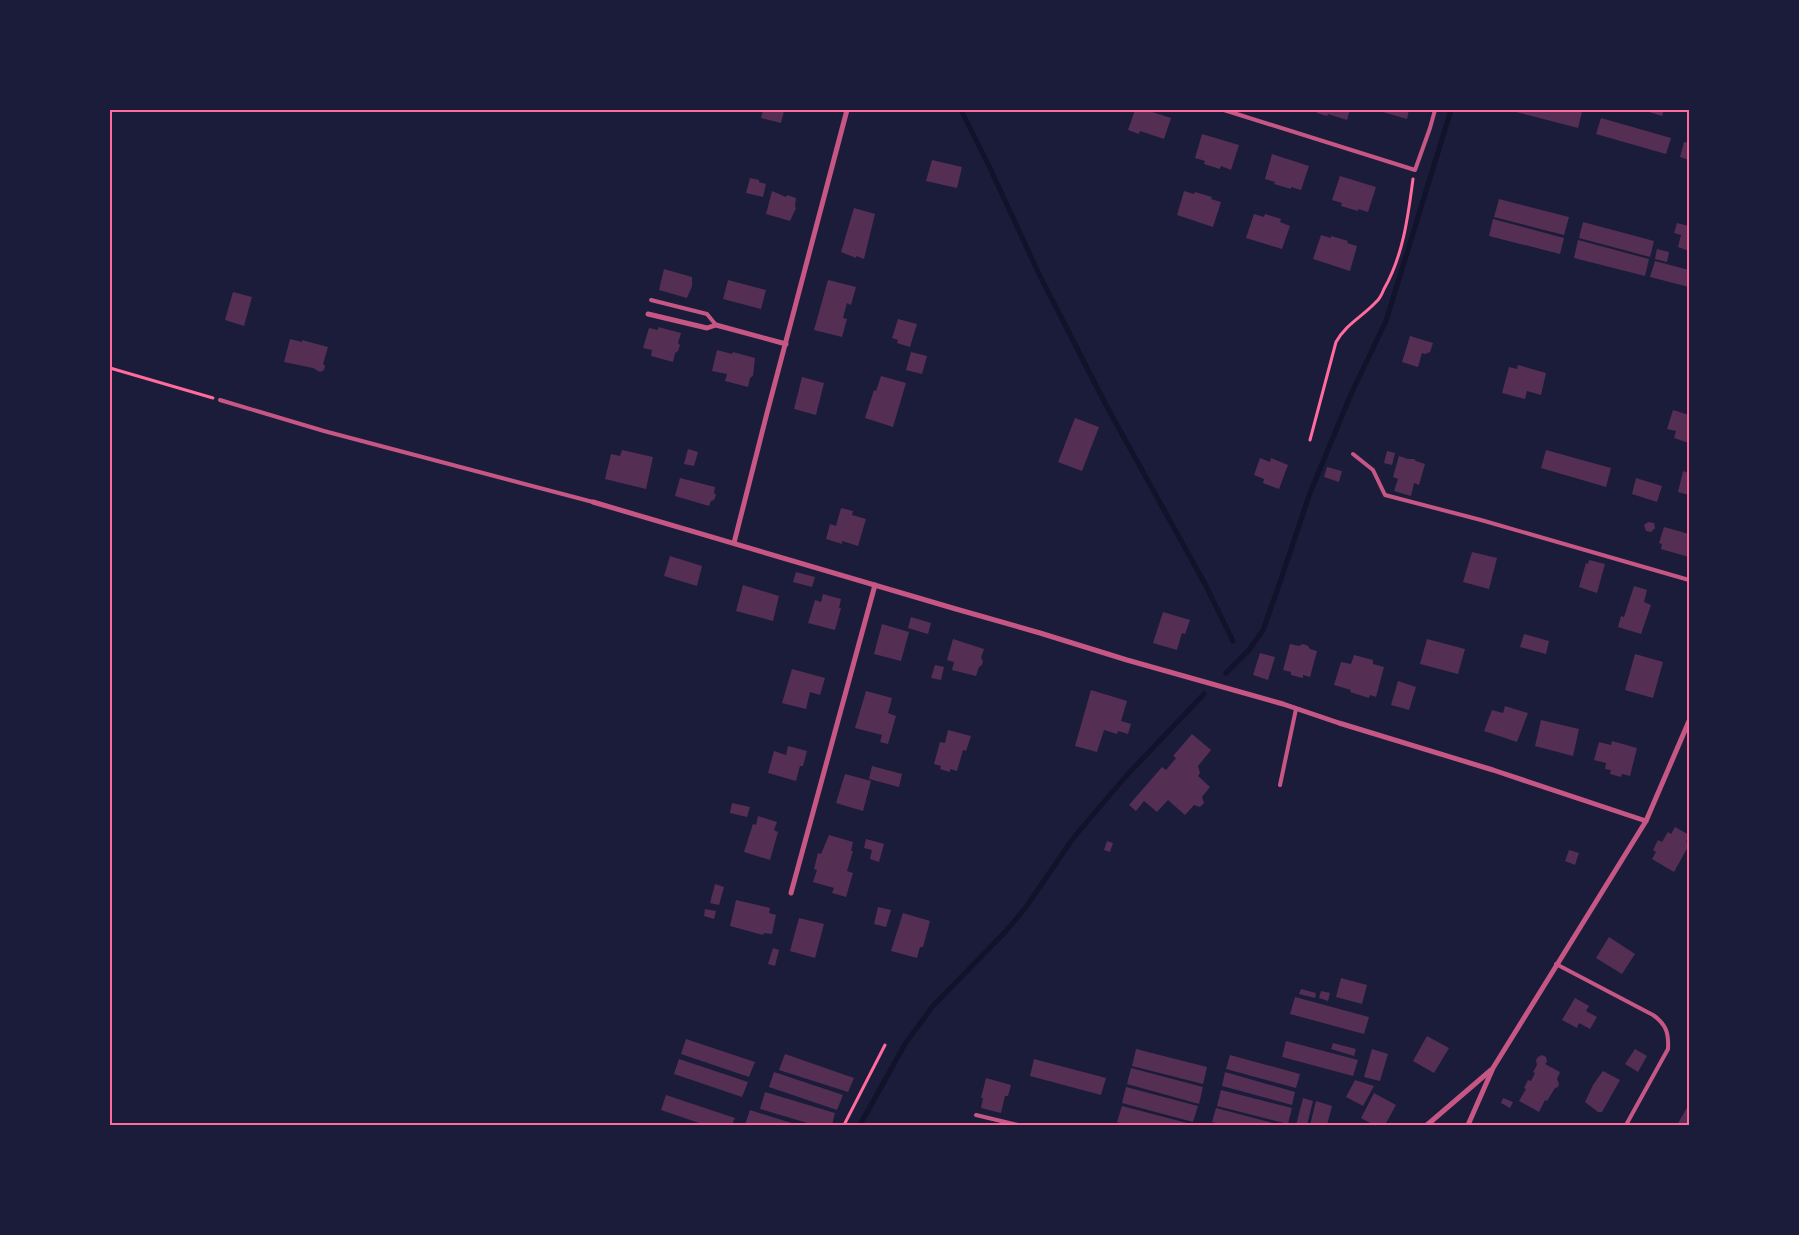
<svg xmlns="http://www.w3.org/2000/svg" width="1799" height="1235" font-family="Georgia,serif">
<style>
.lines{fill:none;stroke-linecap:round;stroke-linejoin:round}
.stream{stroke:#12122b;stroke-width:5}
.building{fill:#542f53}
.path{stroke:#ff6b9d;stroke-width:3}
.service{stroke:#c65784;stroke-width:4}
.minor{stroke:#c65784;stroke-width:5}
.neatline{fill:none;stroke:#ff6b9d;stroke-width:2}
</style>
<rect width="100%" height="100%" fill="#1b1b3a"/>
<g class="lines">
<g class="stream">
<path d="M 961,110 L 989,166 L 1039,274 L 1106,405 L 1205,584 L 1233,641"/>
<path d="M 1226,673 L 1249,650 L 1263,630 L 1277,591 L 1310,493 L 1351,394 L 1386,321 L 1451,110"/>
<path d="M 860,1125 L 905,1044 L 932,1007 L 1006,931 L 1026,907 L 1074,837 L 1127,775 L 1204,694"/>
</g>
</g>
<g class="building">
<path d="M 763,110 L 784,111 L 781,123 L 761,118 Z"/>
<path d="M 1135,110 L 1146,110 L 1171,118 L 1164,139 L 1140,131 L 1139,134 L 1128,130 Z"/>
<path d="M 1318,110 L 1350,110 L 1347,120 L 1328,114 L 1327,116 L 1317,113 Z"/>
<path d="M 1384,110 L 1409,110 L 1407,119 L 1383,112 Z"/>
<path d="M 1576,110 L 1582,112 L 1578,128 L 1512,111 Z"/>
<path d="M 1643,110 L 1664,110 L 1662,116 Z"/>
<path d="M 1601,118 L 1671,138 L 1666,154 L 1596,134 Z"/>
<path d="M 1202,134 L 1239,145 L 1231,170 L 1221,166 L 1220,169 L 1204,164 L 1205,161 L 1195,158 Z"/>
<path d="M 1684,142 L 1689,143 L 1689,160 L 1680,157 Z"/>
<path d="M 1272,154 L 1309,166 L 1301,190 L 1291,187 L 1291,189 L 1274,184 L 1275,182 L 1265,179 Z"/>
<path d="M 932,160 L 962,167 L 957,188 L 926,181 Z"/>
<path d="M 1340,176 L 1376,187 L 1368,212 L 1358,209 L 1358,211 L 1341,206 L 1342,203 L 1332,200 Z"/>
<path d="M 750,178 L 759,180 L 759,182 L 766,184 L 763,197 L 746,193 Z"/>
<path d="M 772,191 L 786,197 L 787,195 L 796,198 L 795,206 L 796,208 L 790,221 L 766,214 Z"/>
<path d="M 1184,191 L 1194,194 L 1195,192 L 1212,197 L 1211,199 L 1221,202 L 1213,227 L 1177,215 Z"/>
<path d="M 1499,199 L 1569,217 L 1564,235 L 1494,217 Z"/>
<path d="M 854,208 L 875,214 L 864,259 L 856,256 L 856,258 L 841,252 Z"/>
<path d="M 1254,214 L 1264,217 L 1265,214 L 1281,219 L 1280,222 L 1290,226 L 1282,249 L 1246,238 Z"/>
<path d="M 1493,219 L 1564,238 L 1560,254 L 1489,236 Z"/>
<path d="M 1583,222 L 1654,241 L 1650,257 L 1579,238 Z"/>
<path d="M 1677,223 L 1689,226 L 1689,251 L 1678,247 L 1681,235 L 1674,233 Z"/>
<path d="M 1321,235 L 1331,238 L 1331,236 L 1348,241 L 1347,243 L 1357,246 L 1350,271 L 1313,259 Z"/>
<path d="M 1578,240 L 1649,259 L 1645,276 L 1574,258 Z"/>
<path d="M 1657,249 L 1669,252 L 1667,262 L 1655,259 Z"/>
<path d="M 1655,261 L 1689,270 L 1689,287 L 1650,277 Z"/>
<path d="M 664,269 L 692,277 L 692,286 L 687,298 L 659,290 Z"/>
<path d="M 728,280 L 766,290 L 761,309 L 723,299 Z"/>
<path d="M 828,280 L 856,287 L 851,305 L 847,303 L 843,318 L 847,319 L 842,337 L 814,330 Z"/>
<path d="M 233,292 L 252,297 L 244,326 L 225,320 Z"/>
<path d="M 898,319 L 917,324 L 910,347 L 897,343 L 898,340 L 892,338 Z"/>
<path d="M 658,327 L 681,333 L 678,343 L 680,345 L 678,351 L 675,353 L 673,362 L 651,356 L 652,350 L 643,348 L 649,328 L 658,330 Z"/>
<path d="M 1410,336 L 1433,343 L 1430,352 L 1425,354 L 1422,353 L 1418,367 L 1402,362 Z"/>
<path d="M 290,339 L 302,342 L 302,340 L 328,347 L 323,364 L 325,366 L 324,370 L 320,372 L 313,368 L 284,362 Z"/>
<path d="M 717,350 L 732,354 L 733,352 L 755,358 L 753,376 L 750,378 L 748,387 L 725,381 L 727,374 L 712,371 Z"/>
<path d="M 911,352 L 927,356 L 922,374 L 906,370 Z"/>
<path d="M 1518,365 L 1546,373 L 1541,395 L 1527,391 L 1525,399 L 1502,393 L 1509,367 L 1517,369 Z"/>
<path d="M 881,376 L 906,383 L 893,427 L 865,418 L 874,390 L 876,391 Z"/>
<path d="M 802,377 L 824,383 L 816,415 L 794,409 Z"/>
<path d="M 1673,410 L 1689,415 L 1689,443 L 1674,438 L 1676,431 L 1667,429 Z"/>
<path d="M 1075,418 L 1099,427 L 1082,471 L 1058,462 Z"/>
<path d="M 688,449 L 698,452 L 694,466 L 684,464 Z"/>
<path d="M 622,450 L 653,457 L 646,489 L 605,479 L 611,454 L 620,456 Z"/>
<path d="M 1546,450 L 1611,468 L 1606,487 L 1541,468 Z"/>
<path d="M 1387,451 L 1395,453 L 1392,465 L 1384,463 Z"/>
<path d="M 1399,456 L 1408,459 L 1414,459 L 1416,461 L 1425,464 L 1419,485 L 1414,483 L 1411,496 L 1394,491 L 1398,479 L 1393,477 Z"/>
<path d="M 1260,458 L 1270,462 L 1271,458 L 1288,465 L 1279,489 L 1263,483 L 1264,479 L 1254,475 Z"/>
<path d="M 1327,467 L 1342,471 L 1339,482 L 1324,477 Z"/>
<path d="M 1683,471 L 1689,473 L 1689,495 L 1678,492 Z"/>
<path d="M 680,478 L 715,487 L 714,493 L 716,495 L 714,500 L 711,501 L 709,506 L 675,496 Z"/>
<path d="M 1636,478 L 1662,486 L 1657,502 L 1632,494 Z"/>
<path d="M 841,508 L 853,511 L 852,515 L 866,519 L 858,546 L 842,541 L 842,544 L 826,539 L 830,524 L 836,526 Z"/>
<path d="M 1648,522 L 1654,523 L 1655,528 L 1651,532 L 1646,531 L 1644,525 Z"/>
<path d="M 1664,527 L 1689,534 L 1689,557 L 1661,549 L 1662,544 L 1659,543 Z"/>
<path d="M 1472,552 L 1497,558 L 1489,589 L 1463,582 Z"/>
<path d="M 670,556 L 702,566 L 697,586 L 664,576 Z"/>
<path d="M 1589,560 L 1605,564 L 1597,593 L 1579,587 L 1586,563 L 1588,564 Z"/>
<path d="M 796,572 L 815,577 L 812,587 L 793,582 Z"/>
<path d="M 743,585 L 779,596 L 773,621 L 736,611 Z"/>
<path d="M 1634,586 L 1647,590 L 1644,602 L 1651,605 L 1641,634 L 1618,627 L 1621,616 L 1624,617 Z"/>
<path d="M 823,594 L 841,599 L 839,608 L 841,608 L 835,630 L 808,623 L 815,600 L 821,602 Z"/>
<path d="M 1163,612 L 1190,620 L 1185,634 L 1182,633 L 1177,650 L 1153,643 Z"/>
<path d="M 911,617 L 931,623 L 928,634 L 908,628 Z"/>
<path d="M 882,624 L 909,632 L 901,661 L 874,654 Z"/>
<path d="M 1524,634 L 1549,641 L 1546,654 L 1520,647 Z"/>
<path d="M 953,639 L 984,649 L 981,658 L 983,661 L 982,665 L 979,667 L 976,676 L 952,670 L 954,662 L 947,660 Z"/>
<path d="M 1427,639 L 1465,649 L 1458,674 L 1420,664 Z"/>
<path d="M 1290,644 L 1299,646 L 1303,644 L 1308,646 L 1310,649 L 1317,651 L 1310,677 L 1303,675 L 1303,678 L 1291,675 L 1291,672 L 1283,670 Z"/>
<path d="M 1260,653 L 1275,657 L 1268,680 L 1253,675 Z"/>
<path d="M 1635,654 L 1663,662 L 1653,698 L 1625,690 Z"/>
<path d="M 1354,655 L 1373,660 L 1373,664 L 1384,667 L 1376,697 L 1370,695 L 1369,698 L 1350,692 L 1351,690 L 1334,685 L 1341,662 L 1351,664 Z"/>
<path d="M 935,665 L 944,667 L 941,680 L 931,678 Z"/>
<path d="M 792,669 L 825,678 L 820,695 L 810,692 L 806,709 L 782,703 Z"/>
<path d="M 1398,681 L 1416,687 L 1409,710 L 1391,705 Z"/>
<path d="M 1091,690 L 1127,701 L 1121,721 L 1131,724 L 1128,734 L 1118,731 L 1117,734 L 1104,730 L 1097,752 L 1075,746 Z"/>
<path d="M 866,691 L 892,698 L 888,713 L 896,716 L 888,744 L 880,742 L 882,735 L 855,728 Z"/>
<path d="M 1505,706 L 1528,713 L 1517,742 L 1484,731 L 1492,710 L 1503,713 Z"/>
<path d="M 1541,720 L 1579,729 L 1573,756 L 1535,746 Z"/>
<path d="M 948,730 L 971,736 L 966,751 L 963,750 L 957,771 L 950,769 L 950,772 L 940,769 L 941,766 L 934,764 L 940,742 L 945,743 Z"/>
<path d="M 1192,734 L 1211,750 L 1198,766 L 1200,773 L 1198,776 L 1210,787 L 1202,797 L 1204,803 L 1200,807 L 1194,805 L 1185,815 L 1168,800 L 1157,812 L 1144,801 L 1136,811 L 1129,805 L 1162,767 L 1166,770 L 1176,758 L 1173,756 Z"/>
<path d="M 1612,741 L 1637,748 L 1630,776 L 1622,774 L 1621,777 L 1610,774 L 1611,770 L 1605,769 L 1606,763 L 1594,760 L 1599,742 L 1611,745 Z"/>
<path d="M 788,746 L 807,751 L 803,766 L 800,766 L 796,781 L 768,773 L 774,751 L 786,755 Z"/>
<path d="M 872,766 L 902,774 L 899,787 L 869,779 Z"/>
<path d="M 845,774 L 871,781 L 863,811 L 836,803 Z"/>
<path d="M 732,803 L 750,807 L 747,817 L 730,813 Z"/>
<path d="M 758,816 L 777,822 L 774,830 L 778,832 L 770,860 L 744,852 L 753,824 L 756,825 Z"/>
<path d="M 1675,827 L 1689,835 L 1686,842 L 1689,845 L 1674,872 L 1652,859 L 1656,852 L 1653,850 L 1658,840 L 1662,842 L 1668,832 L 1671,834 Z"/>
<path d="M 829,835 L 853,842 L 851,851 L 853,851 L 847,871 L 853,873 L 846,897 L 832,893 L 834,888 L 813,882 L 817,870 L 814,869 L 818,853 L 821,854 Z"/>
<path d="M 866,839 L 884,844 L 879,862 L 870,859 L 872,850 L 864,848 Z"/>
<path d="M 1107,841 L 1113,843 L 1110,852 L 1104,850 Z"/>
<path d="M 1569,850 L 1579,853 L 1575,865 L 1565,861 Z"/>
<path d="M 715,884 L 724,887 L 719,905 L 710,903 Z"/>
<path d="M 736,900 L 770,908 L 769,913 L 776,915 L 772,934 L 764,933 L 763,935 L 730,926 Z"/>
<path d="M 878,907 L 891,910 L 886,927 L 874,924 Z"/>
<path d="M 705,909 L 716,911 L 714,919 L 704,916 Z"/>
<path d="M 903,913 L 930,921 L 923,947 L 920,947 L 917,958 L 891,951 Z"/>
<path d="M 799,918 L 824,924 L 815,958 L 790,951 Z"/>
<path d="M 1609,937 L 1635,954 L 1622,974 L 1596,958 Z"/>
<path d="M 773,948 L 779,950 L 775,966 L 768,964 Z"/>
<path d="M 1341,978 L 1367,985 L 1362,1004 L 1336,997 Z"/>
<path d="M 1301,989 L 1316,993 L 1315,998 L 1299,994 Z"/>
<path d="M 1321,991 L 1330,993 L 1328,1001 L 1319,998 Z"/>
<path d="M 1295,997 L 1369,1017 L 1364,1034 L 1290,1014 Z"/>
<path d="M 1575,998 L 1589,1006 L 1586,1011 L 1597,1017 L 1590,1029 L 1579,1023 L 1577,1028 L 1562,1020 Z"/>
<path d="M 1427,1036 L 1449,1048 L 1434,1073 L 1413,1061 Z"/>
<path d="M 686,1039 L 755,1062 L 749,1077 L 681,1054 Z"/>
<path d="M 1286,1041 L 1358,1060 L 1353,1076 L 1282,1057 Z"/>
<path d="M 1333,1043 L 1356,1049 L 1354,1056 L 1331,1049 Z"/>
<path d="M 1136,1049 L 1207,1067 L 1203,1084 L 1132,1066 Z"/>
<path d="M 1372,1049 L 1388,1054 L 1380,1081 L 1364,1077 Z"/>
<path d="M 1635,1049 L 1647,1056 L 1638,1072 L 1625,1064 Z"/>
<path d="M 785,1054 L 854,1078 L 848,1092 L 779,1070 Z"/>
<path d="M 1230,1055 L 1300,1074 L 1296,1088 L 1226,1069 Z"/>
<path d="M 1542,1055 L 1546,1057 L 1547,1062 L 1545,1064 L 1560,1072 L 1557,1079 L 1559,1084 L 1558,1087 L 1555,1088 L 1547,1101 L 1545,1100 L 1539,1112 L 1519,1101 L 1526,1089 L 1524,1088 L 1528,1080 L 1531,1081 L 1535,1073 L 1533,1072 L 1537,1065 L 1536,1060 L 1538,1057 Z"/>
<path d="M 679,1059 L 748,1082 L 742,1097 L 674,1074 Z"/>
<path d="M 1034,1059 L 1106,1078 L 1101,1095 L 1030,1076 Z"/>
<path d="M 1131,1068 L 1203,1087 L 1199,1104 L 1127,1084 Z"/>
<path d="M 1603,1071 L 1620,1080 L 1602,1112 L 1598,1112 L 1585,1102 L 1593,1085 Z"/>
<path d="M 774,1072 L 843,1095 L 837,1110 L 769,1087 Z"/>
<path d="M 1225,1072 L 1295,1092 L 1292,1105 L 1222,1086 Z"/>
<path d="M 986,1078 L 1011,1085 L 1008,1096 L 1005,1096 L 1001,1113 L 981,1108 L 983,1098 L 981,1098 Z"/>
<path d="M 1355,1080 L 1374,1086 L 1363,1106 L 1346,1097 Z"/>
<path d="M 1126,1087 L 1198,1106 L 1193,1122 L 1122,1103 Z"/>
<path d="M 1221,1090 L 1292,1108 L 1288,1124 L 1217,1106 Z"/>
<path d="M 765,1092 L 835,1113 L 832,1125 L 814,1125 L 760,1109 Z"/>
<path d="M 1374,1093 L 1396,1105 L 1385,1125 L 1374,1125 L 1361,1118 Z"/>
<path d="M 666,1095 L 735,1118 L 732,1125 L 705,1125 L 661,1110 Z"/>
<path d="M 1303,1098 L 1313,1101 L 1307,1125 L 1296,1125 Z"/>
<path d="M 1503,1098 L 1513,1102 L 1510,1108 L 1501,1103 Z"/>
<path d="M 1316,1101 L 1332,1106 L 1327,1125 L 1310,1125 Z"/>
<path d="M 1689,1104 L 1689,1125 L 1677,1125 Z"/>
<path d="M 1122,1106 L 1191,1124 L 1191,1125 L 1127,1125 L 1117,1122 Z"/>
<path d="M 1216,1108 L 1277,1124 L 1277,1125 L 1223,1125 L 1212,1122 Z"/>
<path d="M 750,1110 L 798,1125 L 745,1125 Z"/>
</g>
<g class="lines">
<g class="path">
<path d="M 110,368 L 213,398"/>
<path d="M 1310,440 L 1336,342 C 1346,324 1362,317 1376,302 C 1380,299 1382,294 1384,289 C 1403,256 1408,217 1413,179"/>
<path d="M 110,1124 L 112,1125"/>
<path d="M 844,1125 L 885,1045"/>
</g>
<g class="service">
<path d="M 1224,110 L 1415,170 L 1430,128 L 1435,110"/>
<path d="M 651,300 L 707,314 L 716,325"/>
<path d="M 220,400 L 324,431 L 593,502"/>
<path d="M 1353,454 L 1373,470 L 1385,495 L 1481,520 L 1689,580"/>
<path d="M 1280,785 L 1296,709"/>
<path d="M 1556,964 L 1653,1015 C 1666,1024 1669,1033 1668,1049 L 1626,1125"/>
<path d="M 976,1115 L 1018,1125"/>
</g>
<g class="minor">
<path d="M 648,314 L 707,328 L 716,325 L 786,344"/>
<path d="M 593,502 L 956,609 L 1040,633 L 1127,660 L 1283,704 L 1339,723 L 1493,770 L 1646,821"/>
<path d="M 734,543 L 767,413 L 847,110"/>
<path d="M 791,893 L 875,585"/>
<path d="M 1427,1125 L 1491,1070"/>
<path d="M 1468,1125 L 1493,1068 L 1646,821 L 1689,721"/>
</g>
</g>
<rect width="1799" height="1235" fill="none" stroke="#1b1b3a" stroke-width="222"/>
<rect x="111" y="111" width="1577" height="1013" class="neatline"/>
</svg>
